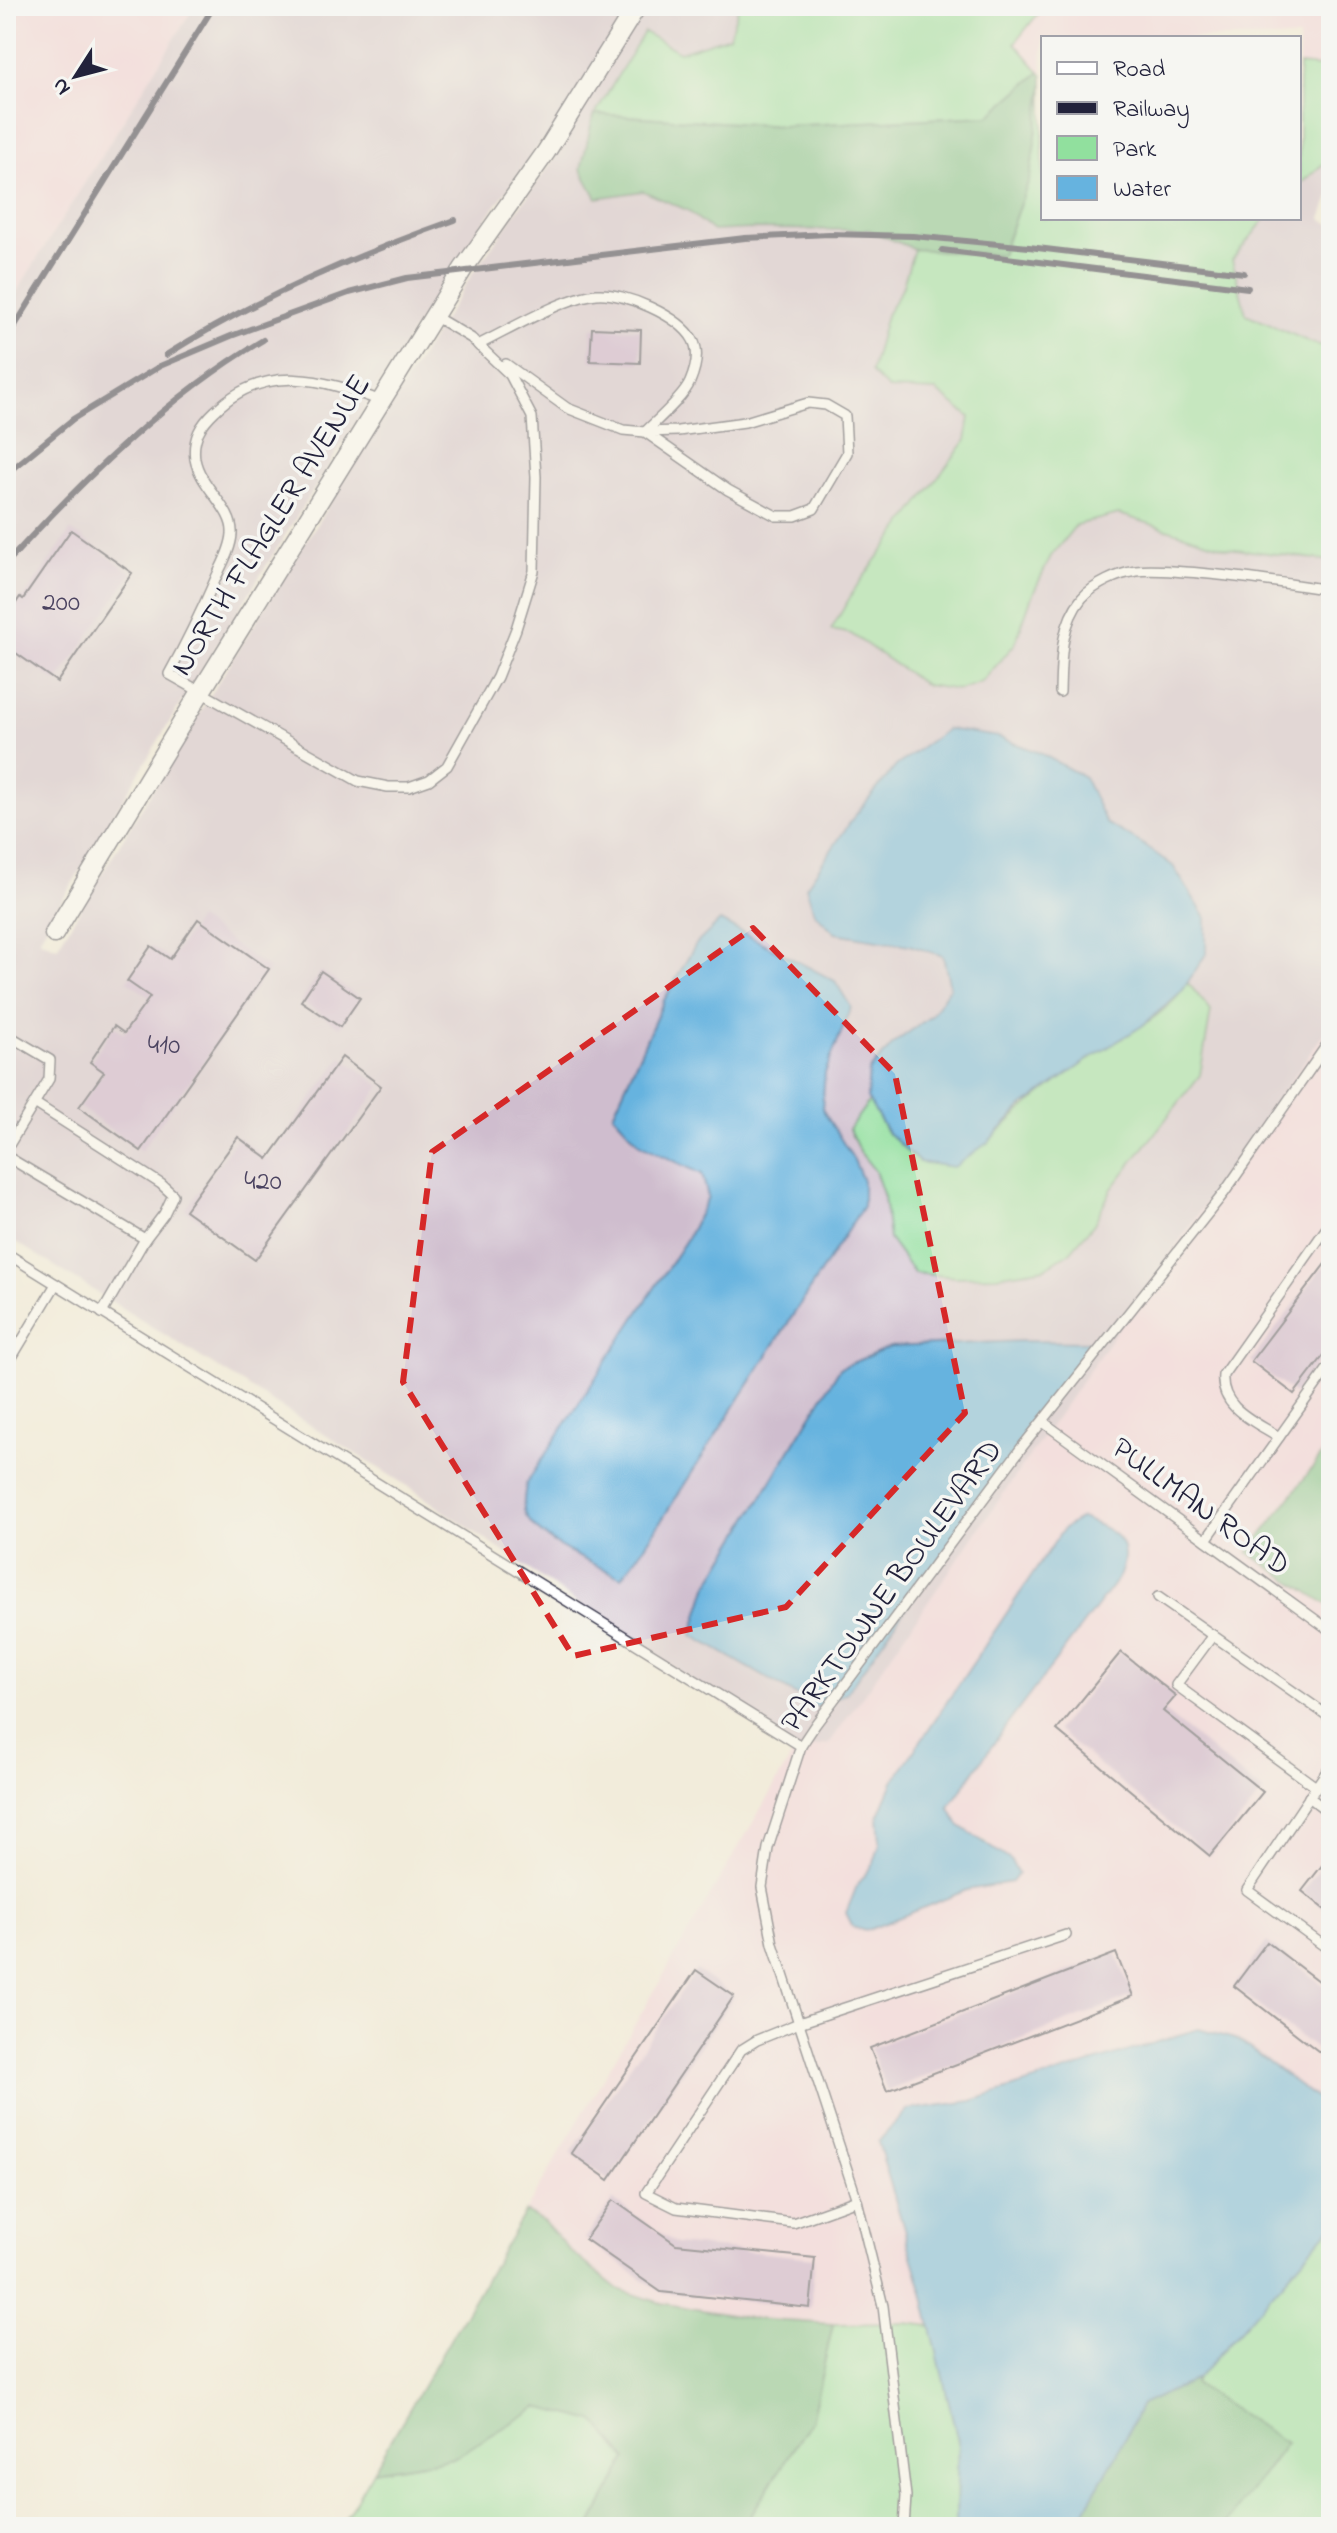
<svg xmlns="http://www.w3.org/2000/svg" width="1337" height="2533" font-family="'Indie Flower',sans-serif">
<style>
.built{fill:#f3cfdf;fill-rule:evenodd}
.industrial{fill:#cfbdce;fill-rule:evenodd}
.green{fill:#91e09e;stroke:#5a816c;stroke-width:2}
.forest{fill:#74be85;stroke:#4b7060;stroke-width:2}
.water{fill:#66b3df;stroke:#446a8d;stroke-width:2}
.building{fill:#c5a5cd}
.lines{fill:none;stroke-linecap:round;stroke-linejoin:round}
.lane-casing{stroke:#414053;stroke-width:12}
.street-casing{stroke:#414053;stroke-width:21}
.lane{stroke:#fff;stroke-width:9}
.street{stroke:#fff;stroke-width:18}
.rail{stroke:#22223b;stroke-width:6}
.marked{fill:none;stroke:#d62828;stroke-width:6;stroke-dasharray:16 10;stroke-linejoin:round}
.labels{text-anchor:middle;stroke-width:7;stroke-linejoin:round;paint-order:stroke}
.number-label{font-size:28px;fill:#4b4360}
.street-label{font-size:32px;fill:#22223b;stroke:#f6f6f2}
</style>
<rect width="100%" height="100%" fill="#f6f6f2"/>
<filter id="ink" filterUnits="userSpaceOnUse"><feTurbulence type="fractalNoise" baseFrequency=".0125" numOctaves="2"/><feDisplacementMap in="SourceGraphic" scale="16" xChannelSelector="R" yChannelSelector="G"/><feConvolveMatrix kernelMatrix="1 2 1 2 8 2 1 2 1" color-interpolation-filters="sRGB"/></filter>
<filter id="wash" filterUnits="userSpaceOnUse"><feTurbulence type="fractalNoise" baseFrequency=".006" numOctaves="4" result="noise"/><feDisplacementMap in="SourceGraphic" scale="32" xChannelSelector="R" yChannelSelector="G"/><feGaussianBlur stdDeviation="1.8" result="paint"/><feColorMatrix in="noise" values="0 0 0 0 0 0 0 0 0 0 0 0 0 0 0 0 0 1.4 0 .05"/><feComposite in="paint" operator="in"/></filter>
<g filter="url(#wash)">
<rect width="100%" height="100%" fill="#f2ecdb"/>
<g class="built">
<path d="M 6,6 L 195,6 L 6,309 Z"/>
<path d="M 1044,6 L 1311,6 L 1331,18 L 1331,68 L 1299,65 L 1299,38 L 1043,38 L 1043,76 L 1015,43 Z"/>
<path d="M 1331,1023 L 1331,1443 L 1249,1553 L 1331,1607 L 1331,2109 L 1238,2040 L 972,2101 L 907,2110 L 923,2293 L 931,2326 L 845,2325 L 754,2319 L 661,2303 L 618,2289 L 569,2250 L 543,2221 L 525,2212 L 794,1752 L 829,1743 ZM 1064,1528 L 1006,1726 L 949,1807 L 959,1825 L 990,1844 L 1011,1882 L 967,1890 L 866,1931 L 858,1883 L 874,1863 L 880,1843 L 878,1817 L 893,1782 Z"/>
</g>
<g class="industrial">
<path d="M 195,6 L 739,6 L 729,36 L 679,52 L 644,32 L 592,120 L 597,198 L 643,191 L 687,210 L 713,231 L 752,229 L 869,230 L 914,249 L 902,288 L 886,315 L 889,389 L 935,391 L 970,417 L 966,440 L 856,587 L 831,630 L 851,634 L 888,660 L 1032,596 L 1051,556 L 1076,525 L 1119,514 L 1227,548 L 1331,561 L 1331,1023 L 829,1744 L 794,1752 L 412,1489 L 16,1242 L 6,1259 L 6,309 ZM 544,138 L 561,149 L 472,274 L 209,697 L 57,947 L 39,939 L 190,688 L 454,265 ZM 1084,777 L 1106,823 L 1141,843 L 1173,866 L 1206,918 L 1206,954 L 1188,983 L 1193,987 L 1111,1190 L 1094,1224 L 914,1273 L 889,1239 L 884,1197 L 875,1170 L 859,1151 L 849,1129 L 869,1101 L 867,1097 L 894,1043 L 931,1016 L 950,987 L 943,956 L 909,945 L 834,933 L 814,912 L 807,887 L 853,818 ZM 696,944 L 851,1007 L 825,1073 L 822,1109 L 834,1132 L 686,1240 L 708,1197 L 702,1174 L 641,1145 L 613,1114 L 664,1000 ZM 1022,1341 L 1091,1342 L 819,1708 L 692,1635 L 707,1587 L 840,1368 L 890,1347 Z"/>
<path d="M 1331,157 L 1331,191 L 1321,219 L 1331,224 L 1331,348 L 1312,343 L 1246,314 L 1232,259 L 1266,218 L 1299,218 L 1299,185 Z"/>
</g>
<g class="green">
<path d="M 739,6 L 1044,6 L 1015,43 L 1040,72 L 989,116 L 782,126 L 595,114 L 644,32 L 680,52 L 729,36 Z"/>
<path d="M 1299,65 L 1331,68 L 1331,157 L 1299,185 Z"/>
<path d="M 1043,86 L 1043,218 L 1266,218 L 1232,260 L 1246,314 L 1312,343 L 1331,348 L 1331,561 L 1227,548 L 1119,514 L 1076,525 L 1051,556 L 1032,596 L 1015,644 L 982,682 L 959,690 L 925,685 L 851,634 L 831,630 L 856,587 L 966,440 L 970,417 L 936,391 L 888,389 L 871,372 L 886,315 L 902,288 L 914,249 L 1001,255 L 1030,177 Z"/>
<path d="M 1188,983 L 1211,1011 L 1200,1075 L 1111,1190 L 1094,1224 L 1070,1252 L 1045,1268 L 997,1276 L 955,1277 L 914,1273 L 889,1239 L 884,1197 L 875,1171 L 859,1151 L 849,1129 L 869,1101 L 888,1134 L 987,1143 C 1019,1111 1053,1083 1091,1058 C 1122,1037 1168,1015 1188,983 Z"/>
<path d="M 1331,2227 L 1331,2527 L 1224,2527 L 1285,2443 L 1193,2383 Z"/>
<path d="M 906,2323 L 931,2326 L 958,2441 L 956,2523 L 959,2527 L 743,2527 L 811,2421 L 833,2324 Z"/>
<path d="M 538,2406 L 595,2421 L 627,2459 L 590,2527 L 340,2527 L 373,2471 L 453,2458 Z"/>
</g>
<g class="forest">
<path d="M 1040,72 L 1043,76 L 1043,86 L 1030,177 L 1001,255 L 914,249 L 869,230 L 752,229 L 713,231 L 687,210 L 643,191 L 597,198 L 581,169 L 592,121 L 595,114 L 782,126 L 989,116 Z"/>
<path d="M 1331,1443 L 1331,1607 L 1248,1553 Z"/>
<path d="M 525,2212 L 543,2221 L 569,2250 L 618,2289 L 661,2303 L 754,2319 L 833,2324 L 811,2421 L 743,2527 L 590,2527 L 627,2459 L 595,2421 L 538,2407 L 453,2458 L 373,2471 Z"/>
<path d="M 1198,2378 L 1194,2384 L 1286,2443 L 1224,2527 L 1075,2527 L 1116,2456 L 1141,2405 Z"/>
</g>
<g class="water">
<path d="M 947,729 L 998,737 L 1040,753 L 1084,777 L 1106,823 L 1141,843 L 1173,866 L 1206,918 L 1206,954 L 1182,991 L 1142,1026 L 1089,1059 L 1022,1107 L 987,1143 L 954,1167 L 919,1162 L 888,1133 L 867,1098 L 869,1071 L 894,1043 L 931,1016 L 950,987 L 943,956 L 909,945 L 835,933 L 814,912 L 806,887 L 853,818 L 896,766 Z"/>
<path d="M 720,921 L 835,981 L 851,1007 L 825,1073 L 822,1109 L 854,1160 L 863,1181 L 863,1206 L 645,1546 L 622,1577 C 597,1566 529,1538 524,1509 C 523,1502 525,1492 526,1484 L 686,1240 L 708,1197 L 702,1174 L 641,1145 L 613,1114 L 664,1000 L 696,944 Z"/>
<path d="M 1022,1341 L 1092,1342 L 847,1692 L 819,1708 L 692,1635 L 707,1587 L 840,1368 L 890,1347 Z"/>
<path d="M 1081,1518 C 1112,1530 1135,1539 1119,1577 L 1006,1726 L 949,1807 L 959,1825 L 1010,1860 L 1018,1873 L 1011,1882 L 967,1890 L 866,1931 L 853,1927 L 846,1913 L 858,1883 L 874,1863 L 880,1843 L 878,1817 L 893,1782 L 1064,1528 Z"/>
<path d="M 1198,2029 L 1238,2040 L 1331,2109 L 1331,2227 L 1198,2378 L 1141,2405 L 1116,2456 L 1075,2527 L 959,2527 L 956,2523 L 958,2441 L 923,2293 L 878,2142 L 907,2110 L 972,2101 Z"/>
</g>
<g id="blocks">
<g class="building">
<path d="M 592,328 L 641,330 L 640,363 L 590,361 Z"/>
<path d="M 71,530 L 132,573 L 57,682 L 6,646 L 6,618 L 20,597 L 23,599 Z"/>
<path d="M 198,919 L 269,969 L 141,1151 L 79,1107 L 104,1072 L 90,1062 L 114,1026 L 124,1033 L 150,997 L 127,981 L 151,946 L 170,959 Z"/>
<path d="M 321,971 L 360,998 L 340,1027 L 301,1001 Z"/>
<path d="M 342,1057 L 381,1086 L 255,1260 L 185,1210 L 238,1137 L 268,1159 Z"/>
<path d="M 1331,1256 L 1331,1346 L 1294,1394 L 1251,1361 Z"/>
<path d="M 1121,1652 L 1176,1696 L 1163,1711 L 1263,1792 L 1210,1856 L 1057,1730 Z"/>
<path d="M 1331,1854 L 1331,1914 L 1302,1891 Z"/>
<path d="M 1267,1942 L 1331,1991 L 1331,2061 L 1234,1986 Z"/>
<path d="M 1116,1953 L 1133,1996 L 887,2091 L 870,2048 Z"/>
<path d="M 696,1970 L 734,1996 L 609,2180 L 571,2153 Z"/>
<path d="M 613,2200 L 676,2244 L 815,2258 L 810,2308 L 661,2292 L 585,2239 Z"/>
</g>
</g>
</g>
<g filter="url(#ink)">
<use href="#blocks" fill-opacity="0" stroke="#414053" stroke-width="2"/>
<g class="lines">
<defs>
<g id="lane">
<path d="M 480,347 L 478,345 C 509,330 564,297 597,294 C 624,292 680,316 693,340 C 700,353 695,370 690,382 C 684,397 657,420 645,432"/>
<path d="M 506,364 L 567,408 L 623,430 L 645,432 L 728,490 L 776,516 L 795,516 L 814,509 L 847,453 L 845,416 L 826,405 L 808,403 L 745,422 L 678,431 L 645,432"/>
<path d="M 381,401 C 323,379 265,362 215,411 C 201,424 192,438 195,459 C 200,487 234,509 232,534 C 231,550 221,566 215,580 C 201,612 186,643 169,674 L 358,781 L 388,787 L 409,787 L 429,780 L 447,766 L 497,677 L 516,629 L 534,571 L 536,477 L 532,417 L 510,375 L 471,338 L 434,316"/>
<path d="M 1060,692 C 1061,660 1060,625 1082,598 C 1095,584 1117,574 1136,571 C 1152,569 1169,571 1185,572 C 1234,575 1282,583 1331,590"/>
<path d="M 6,1034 L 50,1060 L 49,1079 L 6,1150"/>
<path d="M 36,1104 L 161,1184 L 173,1195 L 164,1214 L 145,1239"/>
<path d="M 6,1156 L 145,1239 L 102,1313"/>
<path d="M 6,1253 L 801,1746"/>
<path d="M 6,1367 L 56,1284"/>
<path d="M 1043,1422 L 1331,1631"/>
<path d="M 1279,1437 C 1254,1421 1220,1408 1223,1375 L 1331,1222"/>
<path d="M 1206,1540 L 1331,1364"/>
<path d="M 1158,1597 L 1331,1718"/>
<path d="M 1213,1635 L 1176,1685 L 1316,1787"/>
<path d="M 1331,1765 L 1247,1890 L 1331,1951"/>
<path d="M 1309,1797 L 1331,1814"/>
<path d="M 857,2200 L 793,2223 L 676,2208 L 646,2193 L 741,2050 L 757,2040 L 799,2023 L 1066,1935"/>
<path d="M 904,2527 L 906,2496 L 883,2306 L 857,2200 L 773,1944 L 762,1887 L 768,1848 L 801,1746 L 815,1725 L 1022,1447 L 1224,1193 L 1331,1039"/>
</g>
<path id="street" d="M 54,934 L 200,693 L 463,269 L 546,152 L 637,6"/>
</defs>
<use href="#lane" class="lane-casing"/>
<use href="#street" class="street-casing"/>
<use href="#lane" class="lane"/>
<use href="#street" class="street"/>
<g class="rail">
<path d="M 942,250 L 1248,288"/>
<path d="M 6,340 L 214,6"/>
<path d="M 166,355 C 257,298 353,256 455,220"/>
<path d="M 6,474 L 73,419 L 160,366 L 231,336 L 349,293 L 407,278 L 745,238 L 829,234 L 913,236 L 1029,247 L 1244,273"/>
<path d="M 6,564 C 81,481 167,397 263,340"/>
</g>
</g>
</g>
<path d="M0 0H1337V2533H0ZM 753,928 L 895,1074 L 965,1413 L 786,1607 L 573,1656 L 403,1382 L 432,1152 Z" fill="#f2ecdb" fill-opacity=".55" fill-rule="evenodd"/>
<path class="marked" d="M 753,928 L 895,1074 L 965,1413 L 786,1607 L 573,1656 L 403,1382 L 432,1152 Z"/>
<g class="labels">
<g class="number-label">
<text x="61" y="610">200</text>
<text x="164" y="1053">410</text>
<text x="263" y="1189">420</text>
</g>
<g class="street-label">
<text transform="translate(269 524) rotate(-58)" y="11">NORTH FLAGLER AVENUE</text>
<text transform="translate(1202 1505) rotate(36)" y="11">PULLMAN ROAD</text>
<text transform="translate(890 1585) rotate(-54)" y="11">PARKTOWNE BOULEVARD</text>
</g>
</g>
<rect width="1337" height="2533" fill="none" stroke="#f6f6f2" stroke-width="32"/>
<rect x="1041" y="36" width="260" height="184" fill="#f6f6f2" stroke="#a1a1a9" stroke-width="2"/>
<rect x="1057" y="62" width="40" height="12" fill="#ffffff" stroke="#a1a1a9" stroke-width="2"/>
<text x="1113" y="76" font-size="24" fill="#22223b">Road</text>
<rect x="1057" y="102" width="40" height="12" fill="#22223b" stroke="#a1a1a9" stroke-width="2"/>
<text x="1113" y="116" font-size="24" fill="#22223b">Railway</text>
<rect x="1057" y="136" width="40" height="24" fill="#91e09e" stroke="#a1a1a9" stroke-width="2"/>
<text x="1113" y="156" font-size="24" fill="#22223b">Park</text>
<rect x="1057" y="176" width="40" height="24" fill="#66b3df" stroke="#a1a1a9" stroke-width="2"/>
<text x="1113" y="196" font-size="24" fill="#22223b">Water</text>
<g transform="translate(76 76) rotate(234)" stroke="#f6f6f2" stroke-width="6" paint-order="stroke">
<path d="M0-6L14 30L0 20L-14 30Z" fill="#22223b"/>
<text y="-12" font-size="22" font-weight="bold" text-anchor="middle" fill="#22223b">N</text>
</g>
</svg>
